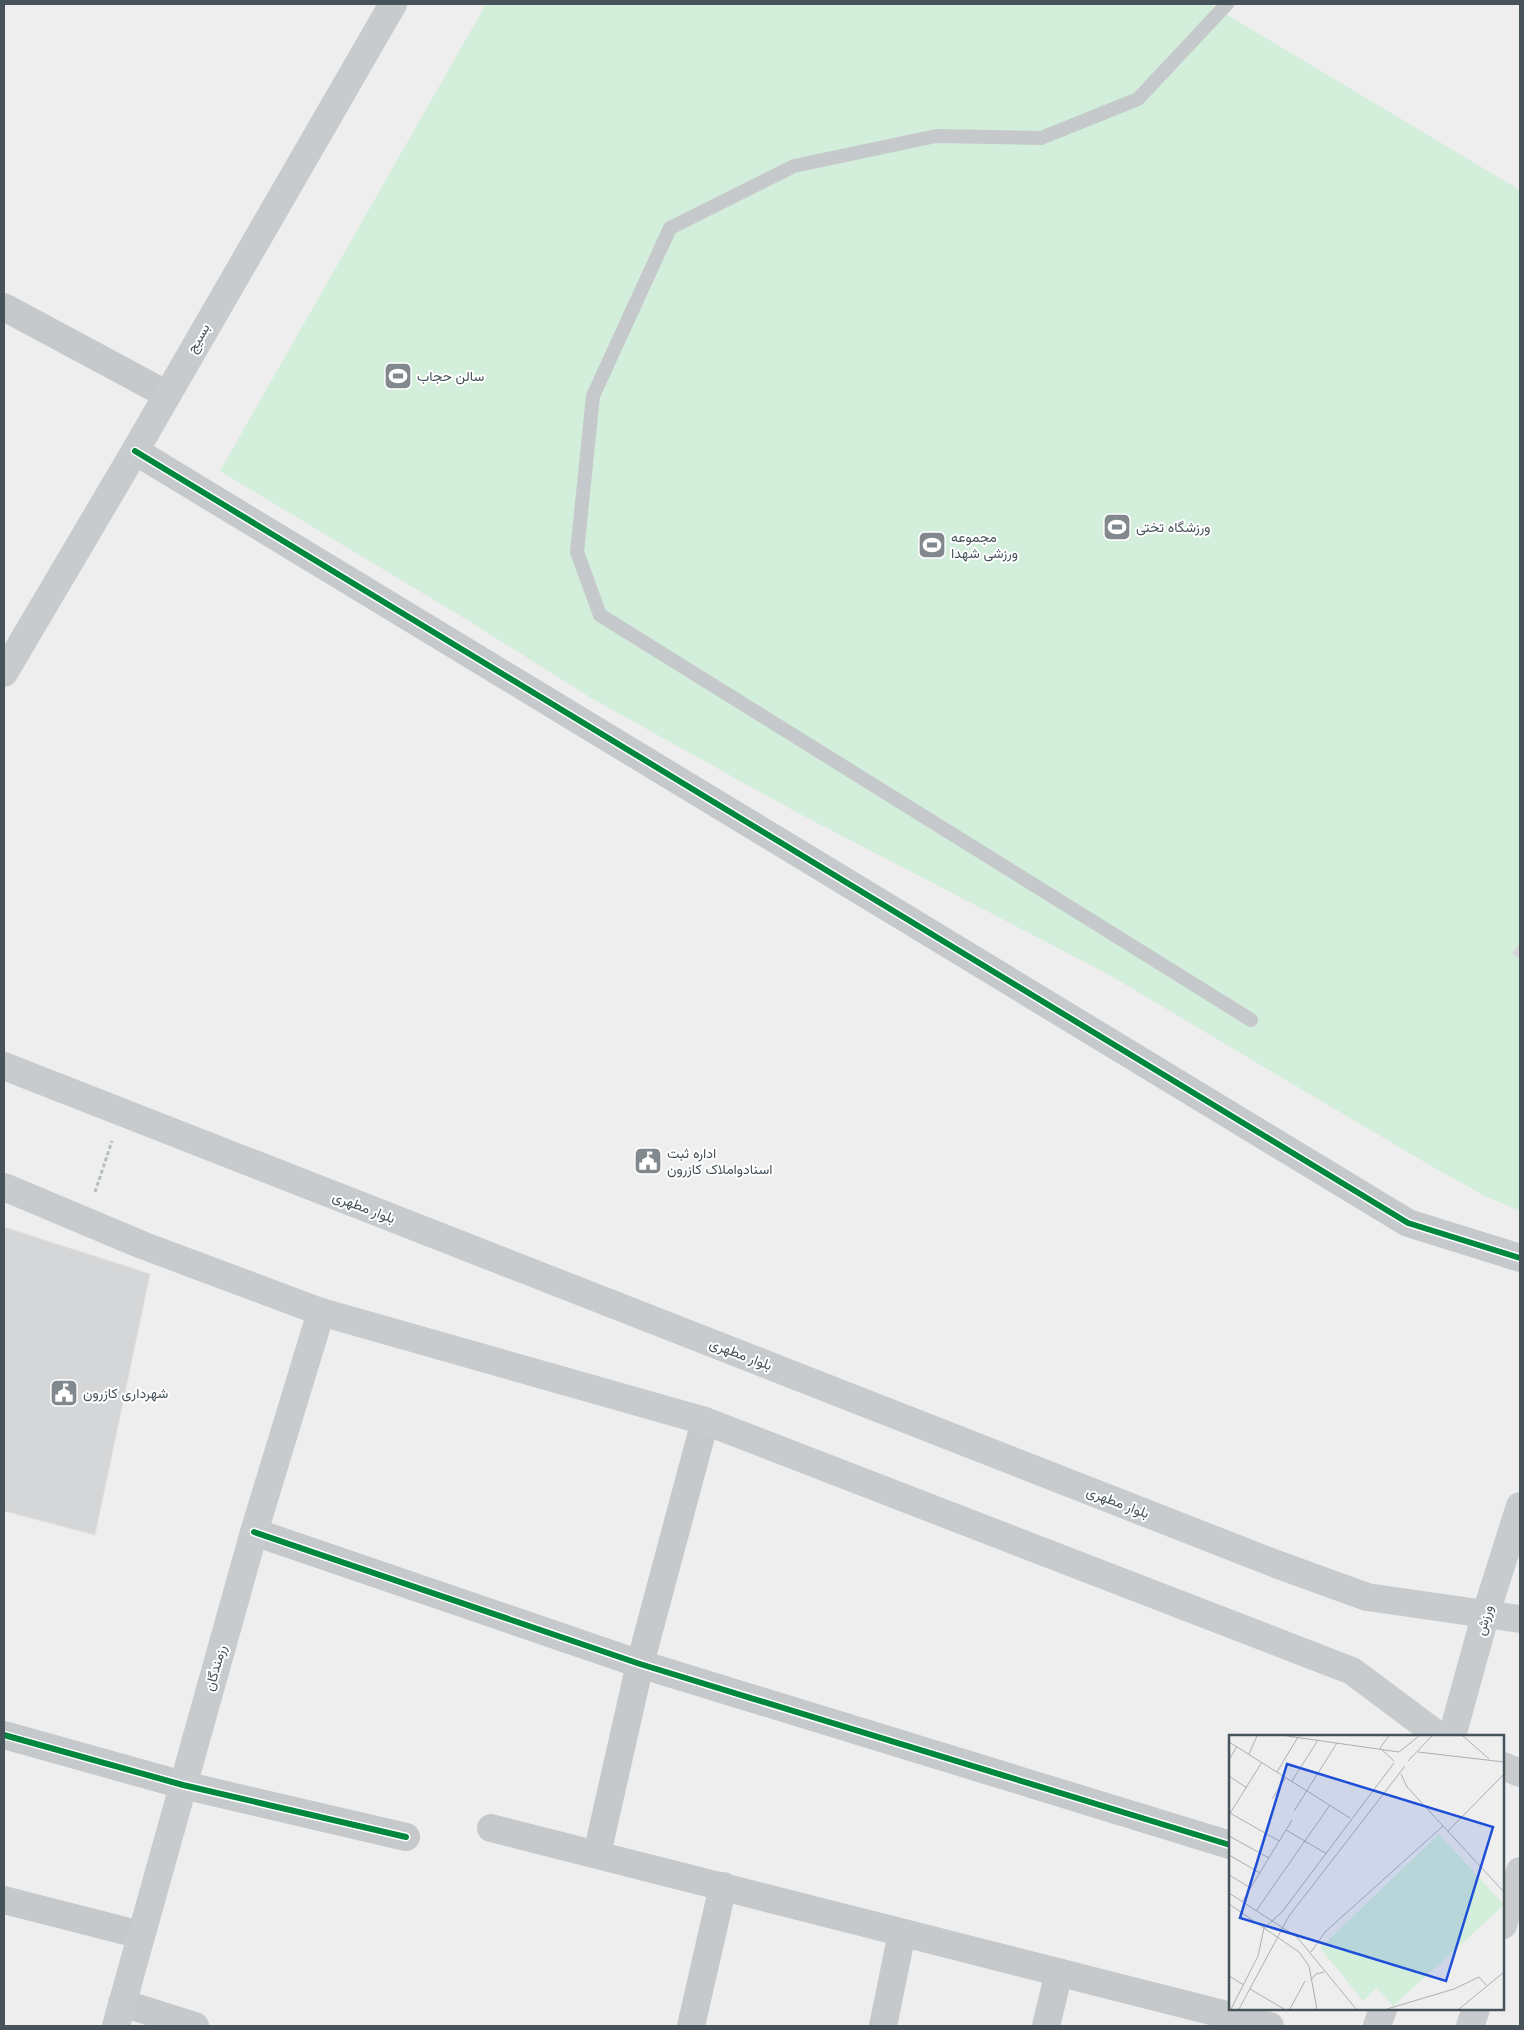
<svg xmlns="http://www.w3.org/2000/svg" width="1524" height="2030" font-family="'DM Sans',Vazirmatn,sans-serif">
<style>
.green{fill:#d3eeda}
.building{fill:#d5d6d7;stroke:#e0e0e1}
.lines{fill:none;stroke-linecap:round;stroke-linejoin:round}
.path{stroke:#b5c1bc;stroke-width:3;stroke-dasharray:4 2.5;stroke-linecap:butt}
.lane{stroke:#c6c9cb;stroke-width:14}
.street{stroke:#c6c9cb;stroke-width:28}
.secondary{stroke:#c7cbce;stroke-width:28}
.cycleway-casing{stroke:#fff;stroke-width:9}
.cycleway{stroke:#00873e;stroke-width:6}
.labels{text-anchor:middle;stroke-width:4;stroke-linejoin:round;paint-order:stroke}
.street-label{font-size:14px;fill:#46535b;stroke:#fff}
.poi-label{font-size:14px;fill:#46535b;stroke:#fff;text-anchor:start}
.inset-road{fill:none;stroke:#abb0b3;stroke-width:1}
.view{fill:#1d4ed8;fill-opacity:0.15;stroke:#1d4ed8;stroke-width:2.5}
.inset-edge{fill:none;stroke:#46535b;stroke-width:2.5}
</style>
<rect width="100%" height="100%" fill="#efeeee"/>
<path class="green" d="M 486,4 L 1209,4 L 1520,190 L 1520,1211 L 1483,1195 L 1419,1159 L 1104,972 L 796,812 L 591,698 L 467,620 L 220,471 Z"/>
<g class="building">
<path d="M 1520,943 L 1520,959 L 1512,954 Z"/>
<path d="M 4,1227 L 150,1274 L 95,1535 L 4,1511 Z"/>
</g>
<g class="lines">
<path class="path" d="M 95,1192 L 112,1141"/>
<path class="lane" d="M 1227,4 L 1138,99 L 1041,138 L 936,136 L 794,166 L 670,228 L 593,396 L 577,552 L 600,615 L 1251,1020"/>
<g class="street">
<path d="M 4,307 L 166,394"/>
<path d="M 135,451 L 1408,1223 L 1520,1258"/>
<path d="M 254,1532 L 640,1664 L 1230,1845"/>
<path d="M 4,1735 L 183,1785 L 406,1837"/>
<path d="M 491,1828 L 1270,2026"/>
<path d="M 597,1854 L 640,1664 L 705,1421"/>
<path d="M 4,1900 L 141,1935"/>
<path d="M 122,2003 L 195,2026"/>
<path d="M 691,2026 L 723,1886"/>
<path d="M 883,2026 L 902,1933"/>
<path d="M 1046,2026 L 1059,1972"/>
</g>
<g class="secondary">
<path d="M 4,673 L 135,451 L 393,4"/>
<path d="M 4,1066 L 1276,1564 L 1367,1597 L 1520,1619"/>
<path d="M 4,1187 L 142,1245 L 321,1312 L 705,1421 L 1352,1671 L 1439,1736"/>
<path d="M 1452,1736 L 1486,1613 L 1520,1506"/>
<path d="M 1503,1766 L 1520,1773"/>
<path d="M 1503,1925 L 1520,1871"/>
<path d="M 116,2026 L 254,1532 L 321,1312"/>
<path d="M 1377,2026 L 1383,2009"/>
<path d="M 1470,2026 L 1476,2009"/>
</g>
<defs>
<g id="cycleway">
<path d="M 135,451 L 1408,1223 L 1520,1258"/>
<path d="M 254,1532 L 640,1664 L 1230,1845"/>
<path d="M 4,1735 L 183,1785 L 406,1837"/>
</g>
</defs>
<use href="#cycleway" class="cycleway-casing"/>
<use href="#cycleway" class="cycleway"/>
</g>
<defs>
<symbol id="stadium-square" viewBox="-11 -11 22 22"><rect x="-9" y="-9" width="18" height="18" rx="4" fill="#81898e" stroke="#fff"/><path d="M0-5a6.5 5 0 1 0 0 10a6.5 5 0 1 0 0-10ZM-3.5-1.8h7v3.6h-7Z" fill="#fff"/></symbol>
<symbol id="civic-square" viewBox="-11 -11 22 22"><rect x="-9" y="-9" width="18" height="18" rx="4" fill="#81898e" stroke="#fff"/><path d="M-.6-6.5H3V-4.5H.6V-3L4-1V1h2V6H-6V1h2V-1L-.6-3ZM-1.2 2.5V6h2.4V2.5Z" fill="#fff"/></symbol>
</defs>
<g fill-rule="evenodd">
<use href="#stadium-square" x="382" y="360" width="32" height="32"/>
<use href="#stadium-square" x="1101" y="511" width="32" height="32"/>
<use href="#stadium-square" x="916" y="529" width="32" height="32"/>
<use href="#civic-square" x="632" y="1145" width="32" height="32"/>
<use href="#civic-square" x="48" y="1377" width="32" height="32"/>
</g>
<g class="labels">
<g class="street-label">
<text transform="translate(198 338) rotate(-60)" y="5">بسیج</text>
<text transform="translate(364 1207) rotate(21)" y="5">بلوار مطهری</text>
<text transform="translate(741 1354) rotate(21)" y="5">بلوار مطهری</text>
<text transform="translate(1118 1502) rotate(21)" y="5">بلوار مطهری</text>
<text transform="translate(1484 1620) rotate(-74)" y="5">ورزش</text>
<text transform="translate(215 1668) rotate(-74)" y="5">رزمندگان</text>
</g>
<g class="poi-label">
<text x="417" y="381">سالن حجاب</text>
<text x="1136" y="532">ورزشگاه تختی</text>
<text x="951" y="542">مجموعه<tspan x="951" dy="16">ورزشی شهدا</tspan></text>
<text x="667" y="1158">اداره ثبت<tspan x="667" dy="16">اسنادواملاک کازرون</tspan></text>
<text x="83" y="1398">شهرداری کازرون</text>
</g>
</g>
<g transform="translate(1229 1735)">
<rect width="275" height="275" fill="#efeeee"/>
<path d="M 210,99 L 275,170 L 164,271 L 148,253 L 134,266 L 91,213 Z" fill="#d3eeda"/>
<path class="inset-road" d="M 58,1 L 170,17M 234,1 L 260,24M 0,7 L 121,83M 151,13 L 165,26M 151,13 L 160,1M 170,17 L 190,1M 189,17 L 275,27M 20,19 L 28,1M 0,25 L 8,11M 179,26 L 203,1M 48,37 L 69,2M 172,39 L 178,52 L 275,157M 0,41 L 18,53M 63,46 L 89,5M 43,64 L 57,42M 65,76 L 108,8M 1,78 L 50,106M 0,80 L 33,27M 57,95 L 98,119M 219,96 L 275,39M 0,101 L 40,123M 0,120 L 31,138M 0,140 L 22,153M 0,158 L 68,202 L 127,274M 13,167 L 63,85M 0,169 L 70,217 L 80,231 L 88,274M 27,176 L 101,70M 82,217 L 96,197 L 214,91M 0,241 L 15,250M 82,245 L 87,239 L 95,237M 21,254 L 55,274M 2,274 L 29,221 L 35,193 L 53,177 L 165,28M 10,274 L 60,181 L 176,31M 61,274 L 76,246M 158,274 L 225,254 L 250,242 L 257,250M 230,274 L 275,237"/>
<path class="view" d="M 58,29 L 264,92 L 217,246 L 11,183 Z"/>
<rect width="275" height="275" class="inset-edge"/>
</g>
<rect width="1524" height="2030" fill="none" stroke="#46535b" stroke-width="10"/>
</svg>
